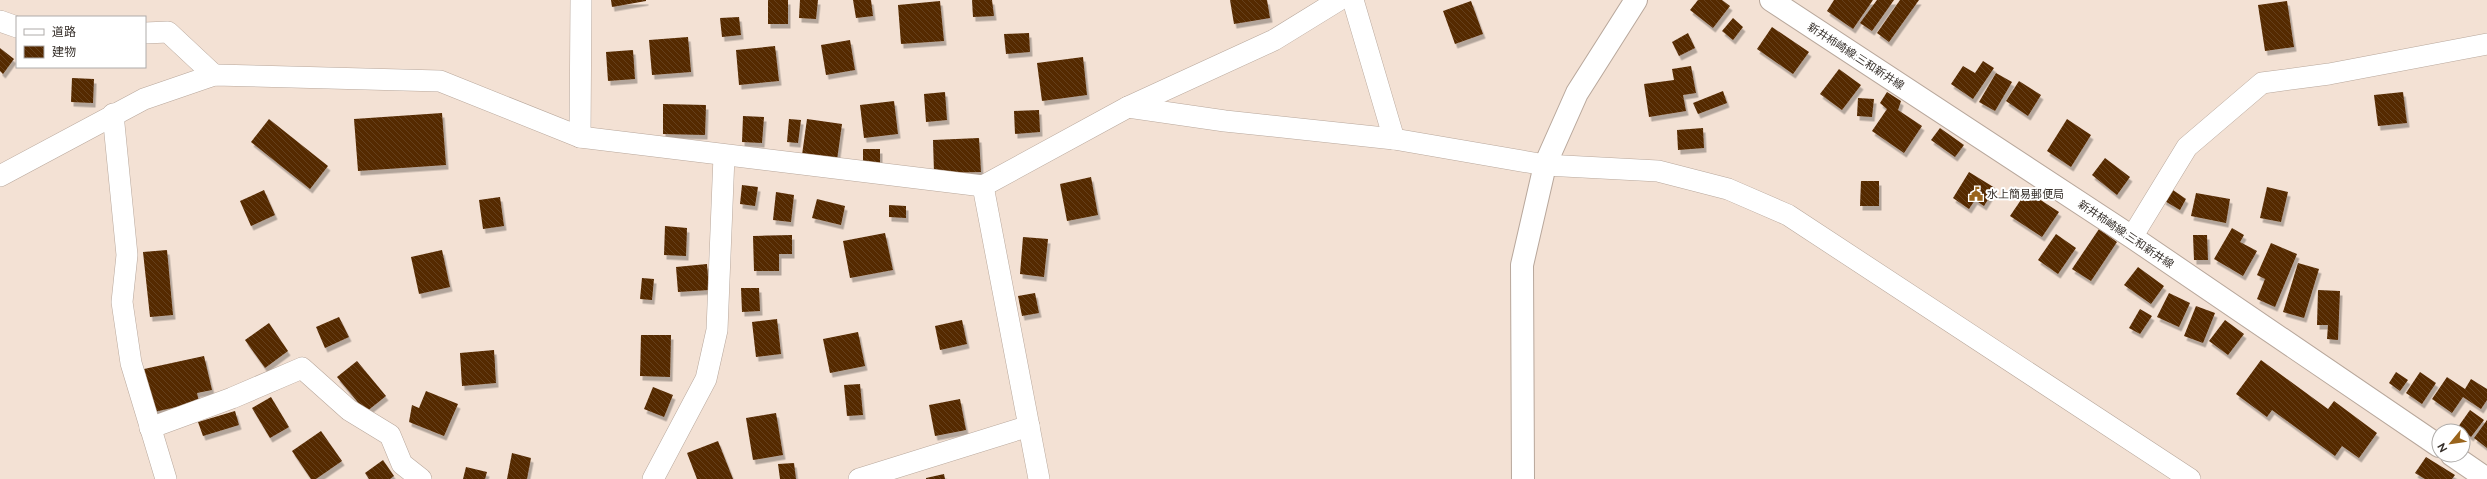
<svg xmlns="http://www.w3.org/2000/svg" width="2487" height="479" font-family="Raleway,'Noto Sans JP',sans-serif">
<style>
.building{fill:url(#building-back-hatch);filter:url(#shadow)}
.lines{fill:none;stroke-linecap:round;stroke-linejoin:round}
.minor-casing{stroke:#b8a79b;stroke-width:22}
.tertiary-casing{stroke:#b8a79b;stroke-width:24}
.primary-casing{stroke:#b8a79b;stroke-width:24}
.minor{stroke:#fff;stroke-width:21}
.tertiary{stroke:#fff;stroke-width:22}
.primary{stroke:#fff;stroke-width:22}
.labels{text-anchor:middle;stroke-width:4;stroke-linejoin:round;paint-order:stroke}
.street-label{font-size:11px;fill:#362f2a;stroke:#fff}
.poi-label{font-size:11px;fill:#362f2a;stroke:#fff;text-anchor:start}
</style>
<defs>
<pattern id="building-back-hatch" width="6" height="6" patternUnits="userSpaceOnUse"><rect width="6" height="6" fill="#542900"/><path d="M-1 5l2 2M0 0l6 6M5-1l2 2" fill="none" stroke="#65401d"/></pattern>
<filter id="shadow"><feDropShadow dx="2.5" dy="4.5" stdDeviation="0" flood-color="#0004"/></filter>
</defs>
<rect width="100%" height="100%" fill="#f3e1d4"/>
<g class="building">
<path d="M 611,0 L 646,0 L 646,1 L 612,7 Z"/>
<rect x="768" y="0" width="20" height="24"/>
<path d="M 800,0 L 818,0 L 816,19 L 799,18 Z"/>
<path d="M 853,0 L 871,0 L 873,16 L 856,18 Z"/>
<path d="M 972,0 L 992,0 L 994,16 L 973,17 Z"/>
<path d="M 1230,0 L 1267,0 L 1270,18 L 1234,24 Z"/>
<path d="M 1698,0 L 1722,0 L 1730,6 L 1713,28 L 1690,10 Z"/>
<path d="M 1834,0 L 1873,0 L 1853,29 L 1827,11 Z"/>
<path d="M 1877,0 L 1894,0 L 1872,31 L 1860,23 Z"/>
<path d="M 1900,0 L 1919,0 L 1889,42 L 1877,33 Z"/>
<path d="M 940,1 L 944,41 L 901,44 L 898,5 Z"/>
<path d="M 1471,1 L 1483,34 L 1455,44 L 1443,11 Z"/>
<path d="M 2287,1 L 2294,47 L 2265,51 L 2258,5 Z"/>
<path d="M 739,17 L 741,35 L 722,37 L 720,18 Z"/>
<path d="M 1733,18 L 1743,27 L 1733,40 L 1722,31 Z"/>
<path d="M 1772,27 L 1809,52 L 1793,74 L 1757,49 Z"/>
<path d="M 1029,33 L 1030,52 L 1006,54 L 1004,34 Z"/>
<path d="M 1688,33 L 1695,48 L 1679,56 L 1672,42 Z"/>
<path d="M 688,37 L 691,72 L 652,75 L 649,40 Z"/>
<path d="M 850,40 L 855,70 L 826,75 L 821,45 Z"/>
<path d="M 775,46 L 779,81 L 739,85 L 736,50 Z"/>
<path d="M 0,48 L 14,59 L 3,74 L 0,71 Z"/>
<path d="M 633,50 L 635,79 L 608,81 L 606,52 Z"/>
<path d="M 1083,57 L 1087,95 L 1042,101 L 1037,63 Z"/>
<path d="M 1983,61 L 1994,68 L 1973,99 L 1951,84 L 1963,66 L 1975,73 Z"/>
<path d="M 1691,66 L 1696,93 L 1683,95 L 1686,111 L 1649,117 L 1644,84 L 1674,80 L 1672,69 Z"/>
<path d="M 1839,69 L 1861,85 L 1842,110 L 1820,94 Z"/>
<path d="M 1996,73 L 2012,82 L 1995,111 L 1979,102 Z"/>
<path d="M 72,78 L 94,79 L 93,103 L 71,102 Z"/>
<path d="M 2019,81 L 2041,95 L 2028,116 L 2006,101 Z"/>
<path d="M 1723,91 L 1727,103 L 1698,114 L 1693,103 Z"/>
<path d="M 945,92 L 947,120 L 926,122 L 924,94 Z"/>
<path d="M 1887,92 L 1901,101 L 1898,110 L 1922,126 L 1904,153 L 1872,131 L 1887,109 L 1880,103 Z"/>
<path d="M 2403,92 L 2407,123 L 2378,126 L 2374,95 Z"/>
<path d="M 1858,98 L 1874,99 L 1872,117 L 1857,116 Z"/>
<path d="M 894,101 L 898,134 L 864,138 L 860,105 Z"/>
<path d="M 663,104 L 706,105 L 705,135 L 663,134 Z"/>
<path d="M 1039,110 L 1040,132 L 1015,134 L 1014,111 Z"/>
<path d="M 442,113 L 446,165 L 358,171 L 354,119 Z"/>
<path d="M 743,116 L 764,117 L 762,143 L 742,142 Z"/>
<path d="M 269,119 L 328,166 L 310,189 L 251,142 Z"/>
<path d="M 789,119 L 801,120 L 798,143 L 787,142 Z"/>
<path d="M 807,119 L 842,124 L 837,160 L 802,155 Z"/>
<path d="M 2067,119 L 2091,135 L 2071,167 L 2047,151 Z"/>
<path d="M 1703,128 L 1704,148 L 1678,150 L 1677,130 Z"/>
<path d="M 1940,128 L 1964,145 L 1955,157 L 1931,140 Z"/>
<path d="M 979,138 L 981,172 L 934,173 L 933,140 Z"/>
<rect x="863" y="149" width="17" height="18"/>
<path d="M 2105,158 L 2130,177 L 2117,195 L 2092,175 Z"/>
<path d="M 1969,172 L 1995,188 L 1984,206 L 1975,200 L 1969,209 L 1953,198 Z"/>
<path d="M 1091,177 L 1098,215 L 1067,221 L 1060,184 Z"/>
<path d="M 1861,181 L 1879,181 L 1879,206 L 1860,206 Z"/>
<path d="M 742,185 L 758,187 L 755,206 L 740,204 Z"/>
<path d="M 2267,187 L 2288,192 L 2281,222 L 2260,218 Z"/>
<path d="M 2170,188 L 2186,199 L 2180,210 L 2163,200 Z"/>
<path d="M 264,190 L 275,215 L 251,226 L 240,201 Z"/>
<path d="M 2027,191 L 2059,212 L 2042,237 L 2010,216 Z"/>
<path d="M 776,192 L 794,195 L 791,222 L 773,220 Z"/>
<path d="M 2196,193 L 2230,199 L 2226,223 L 2191,216 Z"/>
<path d="M 500,197 L 504,226 L 483,229 L 479,200 Z"/>
<path d="M 817,199 L 845,206 L 841,225 L 812,218 Z"/>
<path d="M 889,205 L 906,206 L 906,218 L 889,217 Z"/>
<path d="M 665,226 L 687,228 L 686,256 L 664,255 Z"/>
<path d="M 2232,228 L 2244,235 L 2240,242 L 2257,251 L 2243,276 L 2214,259 Z"/>
<path d="M 2099,229 L 2117,242 L 2091,281 L 2072,269 Z"/>
<path d="M 885,233 L 893,270 L 850,278 L 843,241 Z"/>
<path d="M 2056,234 L 2076,248 L 2058,274 L 2038,260 Z"/>
<path d="M 792,235 L 792,254 L 779,254 L 779,271 L 754,271 L 753,236 Z"/>
<path d="M 2193,235 L 2207,235 L 2208,260 L 2194,260 Z"/>
<path d="M 1023,237 L 1048,239 L 1044,277 L 1020,274 Z"/>
<path d="M 2271,243 L 2297,254 L 2275,307 L 2257,299 L 2265,279 L 2257,275 Z"/>
<path d="M 167,250 L 173,315 L 150,317 L 143,252 Z"/>
<path d="M 442,250 L 450,287 L 419,294 L 411,257 Z"/>
<path d="M 2298,263 L 2319,269 L 2304,318 L 2283,312 Z"/>
<path d="M 707,264 L 709,290 L 678,292 L 676,267 Z"/>
<path d="M 2138,267 L 2164,286 L 2151,304 L 2124,285 Z"/>
<path d="M 642,278 L 654,279 L 652,300 L 640,299 Z"/>
<path d="M 741,288 L 759,288 L 760,311 L 742,312 Z"/>
<path d="M 2318,290 L 2340,291 L 2338,340 L 2327,339 L 2328,325 L 2317,325 Z"/>
<path d="M 1035,293 L 1039,313 L 1022,316 L 1018,296 Z"/>
<path d="M 2169,293 L 2190,303 L 2179,327 L 2157,317 Z"/>
<path d="M 2196,306 L 2215,313 L 2203,343 L 2184,336 Z"/>
<path d="M 2140,309 L 2152,316 L 2140,334 L 2129,328 Z"/>
<path d="M 339,317 L 349,337 L 325,348 L 316,327 Z"/>
<path d="M 777,319 L 781,354 L 756,357 L 752,322 Z"/>
<path d="M 962,320 L 967,344 L 940,350 L 935,326 Z"/>
<path d="M 2225,320 L 2244,334 L 2228,355 L 2209,341 Z"/>
<path d="M 269,323 L 288,351 L 265,368 L 245,340 Z"/>
<path d="M 858,332 L 865,366 L 830,373 L 823,339 Z"/>
<path d="M 641,335 L 671,335 L 670,377 L 640,376 Z"/>
<path d="M 494,350 L 496,383 L 462,386 L 460,353 Z"/>
<path d="M 204,356 L 212,390 L 197,393 L 199,402 L 154,412 L 144,369 Z"/>
<path d="M 2261,360 L 2328,409 L 2334,401 L 2377,433 L 2359,458 L 2342,446 L 2335,456 L 2272,410 L 2267,417 L 2236,394 Z"/>
<path d="M 357,361 L 386,396 L 366,412 L 337,377 Z"/>
<path d="M 2396,372 L 2408,380 L 2400,391 L 2389,383 Z"/>
<path d="M 2420,372 L 2436,383 L 2422,404 L 2406,393 Z"/>
<path d="M 2447,377 L 2465,389 L 2471,379 L 2487,389 L 2487,400 L 2481,409 L 2463,397 L 2452,413 L 2432,399 Z"/>
<path d="M 860,384 L 863,415 L 847,416 L 844,385 Z"/>
<path d="M 653,387 L 673,395 L 664,417 L 644,409 Z"/>
<path d="M 426,391 L 458,404 L 444,436 L 409,422 L 412,405 L 419,408 Z"/>
<path d="M 271,397 L 289,427 L 270,438 L 252,408 Z"/>
<path d="M 960,399 L 966,430 L 935,436 L 929,405 Z"/>
<path d="M 2470,410 L 2484,420 L 2471,437 L 2458,427 Z"/>
<path d="M 235,411 L 239,425 L 203,436 L 198,422 Z"/>
<path d="M 776,413 L 783,455 L 753,460 L 746,418 Z"/>
<path d="M 2487,420 L 2487,448 L 2474,438 Z"/>
<path d="M 321,431 L 342,461 L 316,479 L 311,479 L 292,451 Z"/>
<path d="M 718,441 L 733,479 L 697,479 L 687,453 Z"/>
<path d="M 512,453 L 531,458 L 527,479 L 507,479 Z"/>
<path d="M 2426,457 L 2455,475 L 2452,479 L 2425,479 L 2415,473 Z"/>
<path d="M 383,460 L 394,476 L 390,479 L 369,479 L 365,473 Z"/>
<path d="M 794,463 L 796,479 L 780,479 L 778,464 Z"/>
<path d="M 466,467 L 487,472 L 485,479 L 463,479 Z"/>
<path d="M 944,474 L 945,479 L 926,479 L 926,478 Z"/>
</g>
<g class="lines">
<defs>
<g id="minor">
<path d="M 1353,0 L 1394,139"/>
<path d="M 0,21 L 17,27"/>
<path d="M 145,33 L 168,32 L 214,75"/>
<path d="M 1128,107 L 1225,121 L 1394,139 L 1545,165 L 1658,171 L 1728,189 L 1788,215 L 2190,479"/>
<path d="M 113,114 L 127,255 L 122,302 L 131,363 L 166,479"/>
<path d="M 580,137 L 581,0"/>
<path d="M 0,176 L 144,99 L 214,75 L 440,81 L 580,137 L 983,186 L 1128,107 L 1274,40 L 1339,0"/>
<path d="M 983,186 L 1039,479"/>
<path d="M 2132,237 L 2187,147 L 2262,83 L 2329,74 L 2487,44"/>
<path d="M 150,428 L 232,398 L 302,368 L 349,410 L 390,435 L 402,464 L 421,479"/>
<path d="M 653,479 L 706,379 L 717,330 L 724,156"/>
<path d="M 859,479 L 1029,426"/>
</g>
<path id="tertiary" d="M 1523,479 L 1522,265 L 1545,165 L 1577,93 L 1636,0"/>
<g id="primary">
<path d="M 1771,0 L 2132,237 L 2439,446"/>
<path d="M 2452,455 L 2487,479"/>
</g>
</defs>
<use href="#minor" class="minor-casing"/>
<use href="#tertiary" class="tertiary-casing"/>
<use href="#primary" class="primary-casing"/>
<use href="#minor" class="minor"/>
<use href="#tertiary" class="tertiary"/>
<use href="#primary" class="primary"/>
</g>
<defs>
<symbol id="civic-bare" viewBox="-9 -9 18 18"><path d="M-.6-6.5H3V-4.5H.6V-3L4-1V1h2V6H-6V1h2V-1L-.6-3ZM-1.2 2.5V6h2.4V2.5Z" fill="#99641c" stroke="#fff" stroke-width="2.5" paint-order="stroke"/></symbol>
</defs>
<g fill-rule="evenodd">
<use href="#civic-bare" x="1966" y="184" width="20" height="20"/>
</g>
<g class="labels">
<g class="street-label">
<text transform="translate(1856 56) rotate(33)" y="4">新井柿崎線;三和新井線</text>
<text transform="translate(2126 234) rotate(34)" y="4">新井柿崎線;三和新井線</text>
</g>
<g class="poi-label">
<text x="1987" y="198">水上簡易郵便局</text>
</g>
</g>
<rect x="16" y="16" width="130" height="52" fill="#ffffff" stroke="#afacaa"/>
<rect x="24" y="29" width="20" height="6" fill="#ffffff" stroke="#afacaa"/>
<text x="52" y="36" font-size="12" fill="#362f2a">道路</text>
<rect x="24" y="46" width="20" height="12" fill="url(#building-back-hatch)" stroke="#afacaa"/>
<text x="52" y="56" font-size="12" fill="#362f2a">建物</text>
<g transform="translate(2451 443) rotate(241)"><circle r="19" fill="#ffffff" stroke="#afacaa"/>
<path d="M0-3L7 15L0 10L-7 15Z" fill="#99641c"/>
<text y="-6" font-size="11" font-weight="bold" text-anchor="middle" fill="#362f2a">N</text>
</g>
</svg>
